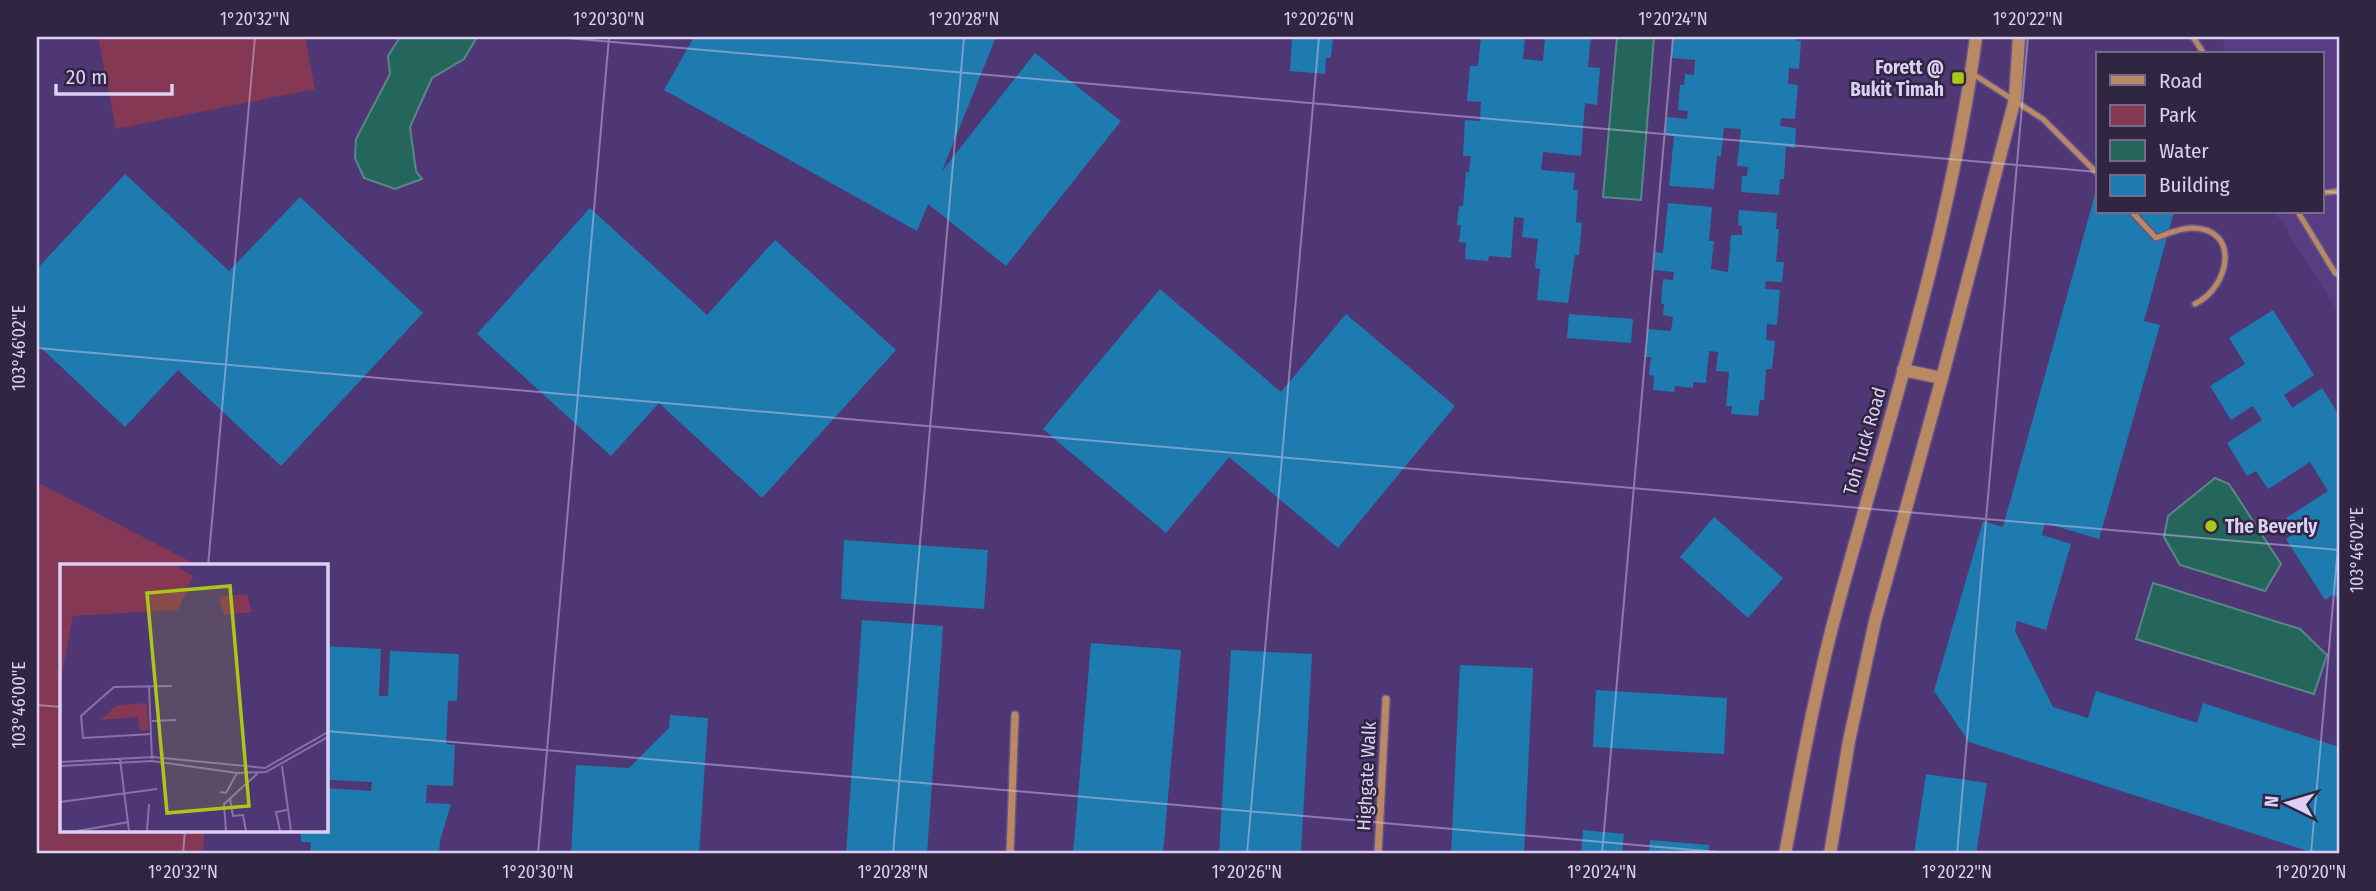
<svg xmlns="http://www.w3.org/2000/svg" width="2376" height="891" font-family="'Fira Sans Condensed',sans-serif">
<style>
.built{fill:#583d83}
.green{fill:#843853}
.water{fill:#24665b;stroke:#5b8689;stroke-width:2}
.building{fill:#1e7baf}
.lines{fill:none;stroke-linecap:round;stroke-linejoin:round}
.service-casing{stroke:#68528c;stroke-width:8}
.minor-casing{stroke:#68528c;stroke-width:10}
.tertiary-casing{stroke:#68528c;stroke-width:15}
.service{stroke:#b98963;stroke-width:5}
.minor{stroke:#b98963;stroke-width:7}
.tertiary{stroke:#b98963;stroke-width:12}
.ticks{fill:none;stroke:#dbcff4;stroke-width:2;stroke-opacity:0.45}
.poi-dot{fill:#aac717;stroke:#302642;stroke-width:2.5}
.labels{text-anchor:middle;stroke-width:5;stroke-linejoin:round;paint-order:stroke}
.poi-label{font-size:19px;font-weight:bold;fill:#dbcff4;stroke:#302642;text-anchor:end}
.street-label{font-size:19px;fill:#dbcff4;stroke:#302642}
.inset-road{fill:none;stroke:#8773a8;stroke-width:2}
.view{fill:#aac717;fill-opacity:0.15;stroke:#aac717;stroke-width:3.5}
.inset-edge{fill:none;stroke:#dbcff4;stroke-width:3.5}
.neatline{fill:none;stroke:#dbcff4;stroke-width:2.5}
.ticks-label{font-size:18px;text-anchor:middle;fill:#dbcff4}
</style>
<rect width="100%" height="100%" fill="#4f3675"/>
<path class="built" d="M 2222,37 L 2339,37 L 2339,313 L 2275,212 L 2322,212 L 2322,54 L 2226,54 Z"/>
<g class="green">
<path d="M 98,37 L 305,37 L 315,89 L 116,129 Z"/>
<path d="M 37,482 L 197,565 L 61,566 L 61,830 L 204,830 L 203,854 L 37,854 Z"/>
</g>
<g class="water">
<path d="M 400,37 L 477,37 L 464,59 L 432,78 L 410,127 L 416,171 L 422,179 L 395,189 L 364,178 L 355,158 L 356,139 L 390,74 L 388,56 Z"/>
<path d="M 1617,37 L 1654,37 L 1641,200 L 1603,197 Z"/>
<path d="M 2215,478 L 2229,484 L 2281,564 L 2265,591 L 2180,565 L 2164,537 L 2168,516 Z"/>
<path d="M 2153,583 L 2300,629 L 2327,655 L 2314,694 L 2136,639 Z"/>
</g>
<g class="building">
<path d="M 694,37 L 996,37 L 942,171 L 1035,53 L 1121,121 L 1006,266 L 928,204 L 917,231 L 664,90 Z"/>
<path d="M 1292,37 L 1333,37 L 1331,58 L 1326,58 L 1325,74 L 1290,71 Z"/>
<path d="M 1481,37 L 1525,37 L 1523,59 L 1543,61 L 1545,37 L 1591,37 L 1588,67 L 1600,68 L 1597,105 L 1585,103 L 1581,156 L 1543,152 L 1541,170 L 1575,173 L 1573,190 L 1578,190 L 1576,222 L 1582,223 L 1579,255 L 1575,255 L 1568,303 L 1537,300 L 1540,269 L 1535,268 L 1538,239 L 1522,237 L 1524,218 L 1514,217 L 1511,258 L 1489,256 L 1488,261 L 1465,259 L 1466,243 L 1459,242 L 1461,225 L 1457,225 L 1459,206 L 1463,206 L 1466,172 L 1469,172 L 1471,156 L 1463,156 L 1465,120 L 1480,121 L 1481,102 L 1467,101 L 1470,66 L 1478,66 Z"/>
<path d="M 1673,37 L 1796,37 L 1796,40 L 1801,41 L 1799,69 L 1789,68 L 1788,84 L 1798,85 L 1795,119 L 1781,118 L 1780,126 L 1796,128 L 1795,148 L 1786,147 L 1784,179 L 1780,179 L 1779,195 L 1741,192 L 1742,176 L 1747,176 L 1748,167 L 1737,166 L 1741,129 L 1724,128 L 1721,157 L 1717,156 L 1714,189 L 1669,186 L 1674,136 L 1665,135 L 1667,117 L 1687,119 L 1688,111 L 1678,110 L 1680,85 L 1684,85 L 1685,74 L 1694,75 L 1695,60 L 1672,58 Z"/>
<path d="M 125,174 L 229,271 L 300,197 L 423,313 L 281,466 L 178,370 L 125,427 L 37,344 L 37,269 Z"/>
<path d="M 2097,187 L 2098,212 L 2174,212 L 2144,321 L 2160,325 L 2099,539 L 2045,523 L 2042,535 L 2071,544 L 2046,630 L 2017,621 L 2015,631 L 2053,707 L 2088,718 L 2096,691 L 2197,723 L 2203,703 L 2339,747 L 2339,854 L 2317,854 L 1969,742 L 1934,691 L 1983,521 L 2003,527 Z"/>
<path d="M 1668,203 L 1712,207 L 1709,241 L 1714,241 L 1711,269 L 1728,272 L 1731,235 L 1742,235 L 1742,226 L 1738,225 L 1739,210 L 1777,213 L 1776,229 L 1779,229 L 1776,262 L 1784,262 L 1782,282 L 1766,281 L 1765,289 L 1780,290 L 1777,325 L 1767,324 L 1766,340 L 1775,341 L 1772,369 L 1766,369 L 1764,400 L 1760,400 L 1758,416 L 1731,414 L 1732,406 L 1726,406 L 1729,372 L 1716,371 L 1718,352 L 1709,351 L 1706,383 L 1693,382 L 1693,388 L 1675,386 L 1674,392 L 1653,390 L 1654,376 L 1649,375 L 1651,357 L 1645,357 L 1648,329 L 1671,331 L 1673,317 L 1663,315 L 1664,304 L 1661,304 L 1663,279 L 1673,280 L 1674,272 L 1654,270 L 1655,252 L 1663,253 Z"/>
<path d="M 590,208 L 707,315 L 775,240 L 896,350 L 762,498 L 659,403 L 611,456 L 477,334 Z"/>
<path d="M 1160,289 L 1281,392 L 1346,314 L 1455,406 L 1338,548 L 1229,457 L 1166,533 L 1043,429 Z"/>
<path d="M 2273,310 L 2314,375 L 2284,395 L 2292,408 L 2322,388 L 2339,415 L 2339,603 L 2334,594 L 2325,600 L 2286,539 L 2295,533 L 2286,518 L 2328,491 L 2310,462 L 2268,489 L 2256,471 L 2247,476 L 2227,443 L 2262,420 L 2253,406 L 2231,420 L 2210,386 L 2245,364 L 2229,338 Z"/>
<path d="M 1569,314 L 1633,319 L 1631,343 L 1567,338 Z"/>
<path d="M 1714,517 L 1783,578 L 1748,618 L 1680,557 Z"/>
<path d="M 844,540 L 988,550 L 984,609 L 841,599 Z"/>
<path d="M 862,620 L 943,626 L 927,854 L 846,854 Z"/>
<path d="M 1091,643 L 1181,650 L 1163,854 L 1073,854 Z"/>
<path d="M 326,646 L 381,649 L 379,696 L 388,696 L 390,651 L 459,654 L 457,701 L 448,701 L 446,744 L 455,745 L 453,786 L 427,785 L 426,803 L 451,804 L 440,841 L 439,854 L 310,854 L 311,842 L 301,842 L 301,830 L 326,830 L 326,788 L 371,791 L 372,782 L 330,780 L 330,771 L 326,771 Z"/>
<path d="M 1231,650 L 1312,654 L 1301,854 L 1219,854 Z"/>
<path d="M 1460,665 L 1533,668 L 1524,854 L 1451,854 Z"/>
<path d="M 1596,690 L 1727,698 L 1724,754 L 1593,747 Z"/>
<path d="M 670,715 L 708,718 L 699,854 L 571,854 L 576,765 L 629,768 L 669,728 Z"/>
<path d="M 1926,774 L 1987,783 L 1976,854 L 1914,854 Z"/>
<path d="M 1583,830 L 1624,834 L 1622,854 L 1581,854 Z"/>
<path d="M 1650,840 L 1709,845 L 1708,854 L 1649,854 Z"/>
</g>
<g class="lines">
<defs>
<g id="service">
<path d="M 2193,37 L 2204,54"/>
<path d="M 1973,74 L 2043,119 L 2098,174"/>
<path d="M 2322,193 L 2339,191"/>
<path d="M 2132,212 L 2156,238 C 2167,234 2179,228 2192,228 C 2241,228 2230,287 2195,304"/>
<path d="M 2298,212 L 2335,273 L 2339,275"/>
</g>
<g id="minor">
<path d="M 1010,854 L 1015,715"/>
<path d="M 1378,854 L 1386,699"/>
</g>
<g id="tertiary">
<path d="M 1903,370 L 1942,378"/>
<path d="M 1785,854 C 1801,769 1816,685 1839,601 C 1890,414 1951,229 1976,37"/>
<path d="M 1830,854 L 1849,741 L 1875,621 L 1942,378 L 2015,99 L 2019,37"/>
</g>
</defs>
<use href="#service" class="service-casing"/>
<use href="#minor" class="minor-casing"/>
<use href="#tertiary" class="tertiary-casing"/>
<use href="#service" class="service"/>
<use href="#minor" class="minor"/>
<use href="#tertiary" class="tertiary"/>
</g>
<path class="ticks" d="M 556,37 L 2098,172M 2322,191 L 2339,193M 37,348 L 2339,550M 208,566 L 255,37M 37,705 L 61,707M 326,731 L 1740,854M 183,854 L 185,830M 538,854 L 609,37M 893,854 L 964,37M 1247,854 L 1319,37M 1602,854 L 1673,37M 1957,854 L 2028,37M 2311,854 L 2339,535"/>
<g class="poi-dot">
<rect x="1951" y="71" width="14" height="14" rx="3.5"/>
<circle cx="2211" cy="526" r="7"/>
</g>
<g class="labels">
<g class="poi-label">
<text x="1944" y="74">Forett @<tspan x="1944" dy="22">Bukit Timah</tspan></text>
<text x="2225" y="533" text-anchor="start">The Beverly</text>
</g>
<g class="street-label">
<text transform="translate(1864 441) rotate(-74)" y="7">Toh Tuck Road</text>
<text transform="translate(1366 776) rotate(-87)" y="7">Highgate Walk</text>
</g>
</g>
<g transform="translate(60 564)">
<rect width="268" height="268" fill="#4f3675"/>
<path d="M 0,1 L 115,1 L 133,12 L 118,46 L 13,52 L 0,120 ZM 187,30 L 192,48 L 164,51 L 159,33 ZM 87,139 L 89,166 L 80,167 L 78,153 L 41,156 L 57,141 Z" fill="#843853"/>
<path class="inset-road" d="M 89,123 L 92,195M 92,157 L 116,156M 92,170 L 23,174 L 21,152 L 54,123 L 112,122M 60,195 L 69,267M 0,198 L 93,193 L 205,204 L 268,168M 0,202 L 92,197 L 177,209 L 206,208 L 268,173M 222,202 L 231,267M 160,228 L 166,229 L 177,209M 170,235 L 173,252 L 183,251 L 186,267M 0,238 L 97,225M 17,267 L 69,258M 87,267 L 89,240M 166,267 L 164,240 L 198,209M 220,267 L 216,248 L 227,246"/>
<path class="view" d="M 170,22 L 189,242 L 107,249 L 87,29 Z"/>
<rect width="268" height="268" class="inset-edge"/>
</g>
<rect width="2376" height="891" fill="none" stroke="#302642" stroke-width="77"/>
<rect x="2096" y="52" width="228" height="161" fill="#302642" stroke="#746a89" stroke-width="2"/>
<rect x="2110" y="75" width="35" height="10" fill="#b98963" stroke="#746a89" stroke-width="2"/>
<text x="2159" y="88" font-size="21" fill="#dbcff4">Road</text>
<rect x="2110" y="105" width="35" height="21" fill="#843853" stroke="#746a89" stroke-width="2"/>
<text x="2159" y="122" font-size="21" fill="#dbcff4">Park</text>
<rect x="2110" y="140" width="35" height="21" fill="#24665b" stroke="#746a89" stroke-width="2"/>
<text x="2159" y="158" font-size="21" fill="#dbcff4">Water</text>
<rect x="2110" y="175" width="35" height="21" fill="#1e7baf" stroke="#746a89" stroke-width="2"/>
<text x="2159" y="192" font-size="21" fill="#dbcff4">Building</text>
<g transform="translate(2288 803) rotate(275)" stroke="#302642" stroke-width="5" paint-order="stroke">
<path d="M0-5L12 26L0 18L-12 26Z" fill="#dbcff4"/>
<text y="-10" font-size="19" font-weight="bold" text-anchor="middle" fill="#dbcff4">N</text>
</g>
<path d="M56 84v10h116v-10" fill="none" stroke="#dbcff4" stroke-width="3.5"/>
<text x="66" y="84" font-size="21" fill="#dbcff4" stroke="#302642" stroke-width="5" paint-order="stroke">20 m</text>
<rect x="38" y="38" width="2300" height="814" class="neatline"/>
<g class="ticks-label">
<text x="255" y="25">1°20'32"N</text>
<text x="609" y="25">1°20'30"N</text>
<text x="964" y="25">1°20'28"N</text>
<text x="1319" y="25">1°20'26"N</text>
<text x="1673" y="25">1°20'24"N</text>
<text x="2028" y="25">1°20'22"N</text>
<text transform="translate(19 348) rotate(-90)" y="6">103°46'02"E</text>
<text transform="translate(2357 550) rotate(-90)" y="6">103°46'02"E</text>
<text transform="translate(19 705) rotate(-90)" y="6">103°46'00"E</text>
<text x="183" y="878">1°20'32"N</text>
<text x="538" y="878">1°20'30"N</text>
<text x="893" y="878">1°20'28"N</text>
<text x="1247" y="878">1°20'26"N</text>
<text x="1602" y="878">1°20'24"N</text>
<text x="1957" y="878">1°20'22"N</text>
<text x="2311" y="878">1°20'20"N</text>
</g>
</svg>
